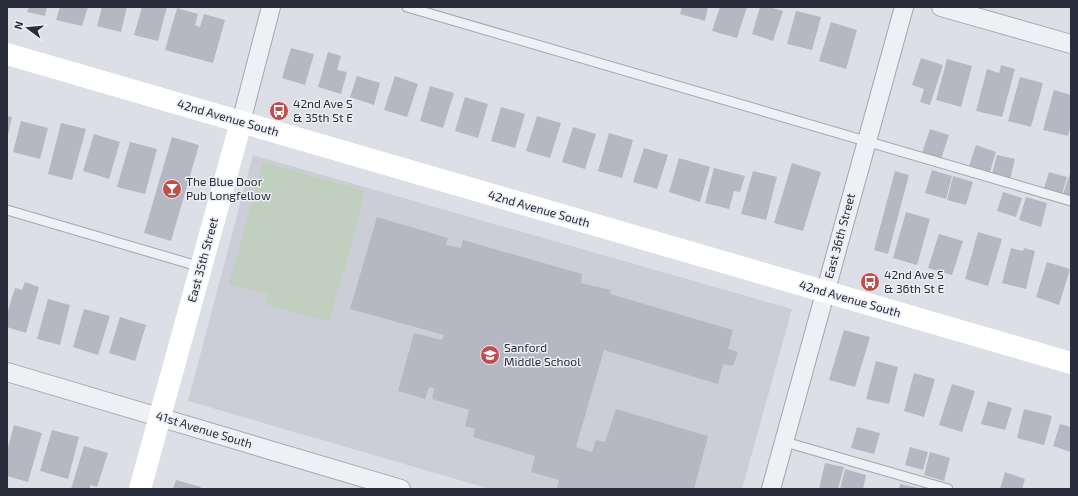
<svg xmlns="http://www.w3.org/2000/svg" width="1078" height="496" font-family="'Exo 2',sans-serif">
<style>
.built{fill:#ccced7}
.green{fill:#c1cfbf}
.building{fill:#b5b8c2}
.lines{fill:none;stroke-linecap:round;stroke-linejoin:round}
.lane-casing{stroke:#a3a6af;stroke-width:11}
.street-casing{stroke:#a3a6af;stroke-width:20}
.lane{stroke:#eff0f4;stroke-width:9}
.street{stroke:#eff0f4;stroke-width:18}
.secondary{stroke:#fff;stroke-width:22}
.labels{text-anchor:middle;stroke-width:3;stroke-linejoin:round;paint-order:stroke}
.poi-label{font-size:12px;fill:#282c3b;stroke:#eceef4;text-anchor:start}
.street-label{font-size:12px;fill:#282c3b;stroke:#eceef4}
</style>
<rect width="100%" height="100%" fill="#dddfe6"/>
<path class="built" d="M 253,155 L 792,309 L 742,489 L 490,489 L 188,401 Z"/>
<path class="green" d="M 263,162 L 364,191 L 356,229 L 329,322 L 265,304 L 267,294 L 229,284 Z"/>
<g class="building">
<path d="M 29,7 L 47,7 L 45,16 L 27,12 Z"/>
<path d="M 60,7 L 88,7 L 82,26 L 56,20 Z"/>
<path d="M 102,7 L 127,7 L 121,32 L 97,26 Z"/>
<path d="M 142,7 L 167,7 L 158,41 L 134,35 Z"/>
<path d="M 682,7 L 708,7 L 705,21 L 680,14 Z"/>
<path d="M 720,7 L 747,7 L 737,38 L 712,31 Z"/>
<path d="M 760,7 L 769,7 L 783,11 L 773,41 L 752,34 Z"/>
<path d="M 177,8 L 198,14 L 195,25 L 200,27 L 204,14 L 225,20 L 213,63 L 165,50 Z"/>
<path d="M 796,11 L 821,17 L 812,50 L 787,44 Z"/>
<path d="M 831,22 L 857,30 L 846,69 L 819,61 Z"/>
<path d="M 291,48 L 314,54 L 305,85 L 282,78 Z"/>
<path d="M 328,52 L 341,56 L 337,70 L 347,72 L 341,94 L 318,87 Z"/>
<path d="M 921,58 L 943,65 L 930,105 L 920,102 L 924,89 L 912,85 Z"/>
<path d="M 947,59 L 972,66 L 961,107 L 936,100 Z"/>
<path d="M 1001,65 L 1015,69 L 1002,117 L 976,111 L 987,69 L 999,73 Z"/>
<path d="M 357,76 L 380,83 L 374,105 L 350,97 Z"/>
<path d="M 395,76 L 418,84 L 407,117 L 384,110 Z"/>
<path d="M 1020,77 L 1043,83 L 1031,127 L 1008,121 Z"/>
<path d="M 430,86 L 454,93 L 443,128 L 420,121 Z"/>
<path d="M 1054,90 L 1071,95 L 1071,125 L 1068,136 L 1043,130 Z"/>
<path d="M 465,97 L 488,104 L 478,138 L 455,131 Z"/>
<path d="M 501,107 L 525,114 L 515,148 L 491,141 Z"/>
<path d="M 7,116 L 12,117 L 8,135 L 7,134 Z"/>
<path d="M 537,116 L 561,123 L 550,158 L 526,151 Z"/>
<path d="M 21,121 L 48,128 L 40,159 L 13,152 Z"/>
<path d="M 61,123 L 86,129 L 72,180 L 48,174 Z"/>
<path d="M 573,127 L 596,134 L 585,169 L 562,162 Z"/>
<path d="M 930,129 L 949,135 L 941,159 L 922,153 Z"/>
<path d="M 609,133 L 633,140 L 622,178 L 598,171 Z"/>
<path d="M 94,134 L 120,142 L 109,179 L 83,171 Z"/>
<path d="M 172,137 L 199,145 L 171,241 L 144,233 Z"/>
<path d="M 130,142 L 157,149 L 145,194 L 117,187 Z"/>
<path d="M 976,145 L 996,152 L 990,172 L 969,166 Z"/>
<path d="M 644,148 L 668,155 L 657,189 L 633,182 Z"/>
<path d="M 997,155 L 1015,159 L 1010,179 L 992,174 Z"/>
<path d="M 679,158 L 710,167 L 700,202 L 669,192 Z"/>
<path d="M 792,163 L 821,172 L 803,231 L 774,223 Z"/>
<path d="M 714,168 L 745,176 L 740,192 L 734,191 L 729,209 L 705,203 Z"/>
<path d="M 932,170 L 952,176 L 946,199 L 925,193 Z"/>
<path d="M 753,171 L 777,177 L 766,220 L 741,214 Z"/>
<path d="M 895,171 L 909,175 L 888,254 L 874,250 Z"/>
<path d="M 1049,172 L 1067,177 L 1062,194 L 1044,188 Z"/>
<path d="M 1070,173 L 1071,173 L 1071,197 L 1063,194 Z"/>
<path d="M 953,176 L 973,182 L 966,205 L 947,200 Z"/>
<path d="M 1003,192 L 1022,198 L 1016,217 L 997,211 Z"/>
<path d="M 1026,197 L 1047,203 L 1041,227 L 1019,220 Z"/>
<path d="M 906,212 L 930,219 L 917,265 L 893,258 Z"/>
<path d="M 377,217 L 448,238 L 446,245 L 461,248 L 463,240 L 582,274 L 581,283 L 611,290 L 610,294 L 733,330 L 728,349 L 738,352 L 733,366 L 723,364 L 718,384 L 604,350 L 576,447 L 592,452 L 596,440 L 605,442 L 616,409 L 708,436 L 694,489 L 557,489 L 559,480 L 531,472 L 535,456 L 473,437 L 475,429 L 465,426 L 469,410 L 432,399 L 434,388 L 429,387 L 425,399 L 398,391 L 414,333 L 442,340 L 444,335 L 350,309 Z"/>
<path d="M 978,232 L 1002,239 L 988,286 L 965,279 Z"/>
<path d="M 939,234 L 963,241 L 952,275 L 928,268 Z"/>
<path d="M 1011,248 L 1023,251 L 1024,248 L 1035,251 L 1026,289 L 1002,283 Z"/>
<path d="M 1047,262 L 1070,269 L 1059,305 L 1036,297 Z"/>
<path d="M 25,282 L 39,287 L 26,333 L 7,327 L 7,314 L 15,288 L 22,290 Z"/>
<path d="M 48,299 L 70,305 L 60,345 L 37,339 Z"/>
<path d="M 84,309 L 110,316 L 98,355 L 73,347 Z"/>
<path d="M 120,317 L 146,325 L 135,361 L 109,353 Z"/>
<path d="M 844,330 L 870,337 L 855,387 L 829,380 Z"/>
<path d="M 876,361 L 898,367 L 889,404 L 866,399 Z"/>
<path d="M 914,373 L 935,379 L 924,417 L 904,411 Z"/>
<path d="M 952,384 L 975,391 L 962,432 L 939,425 Z"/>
<path d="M 988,401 L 1012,408 L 1005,430 L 981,424 Z"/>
<path d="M 1024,409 L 1052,416 L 1044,445 L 1017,438 Z"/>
<path d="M 1060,424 L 1071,427 L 1071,452 L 1053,446 Z"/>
<path d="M 14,425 L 42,433 L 28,482 L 7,476 L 7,451 Z"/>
<path d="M 857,427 L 880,433 L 874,454 L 851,448 Z"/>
<path d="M 52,430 L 79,437 L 68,479 L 40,471 Z"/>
<path d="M 84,446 L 108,453 L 97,487 L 91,485 L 89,489 L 71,489 Z"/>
<path d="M 910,447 L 928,452 L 923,470 L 905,465 Z"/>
<path d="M 930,452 L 950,458 L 944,481 L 924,475 Z"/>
<path d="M 825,463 L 844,467 L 838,489 L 819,489 Z"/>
<path d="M 845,469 L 866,475 L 863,489 L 840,489 Z"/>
<path d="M 1005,472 L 1025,479 L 1022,489 L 1000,489 Z"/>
<path d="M 176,480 L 201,487 L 200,489 L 173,489 Z"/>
<path d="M 900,484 L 918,488 L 918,489 L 899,489 Z"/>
</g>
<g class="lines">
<defs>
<g id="lane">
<path d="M 407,7 L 1071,201"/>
<path d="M 7,210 L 201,267"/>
<path d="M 785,442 L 948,489"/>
</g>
<g id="street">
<path d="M 941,7 L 1071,44"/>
<path d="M 241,122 L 271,7"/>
<path d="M 7,372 L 401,489"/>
<path d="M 771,489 L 904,7"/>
</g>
</defs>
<use href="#lane" class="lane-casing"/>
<use href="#street" class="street-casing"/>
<use href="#lane" class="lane"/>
<use href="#street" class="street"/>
<g class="secondary">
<path d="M 7,54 L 1071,363"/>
<path d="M 140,489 L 241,122"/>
</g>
</g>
<defs>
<symbol id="bus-disc" viewBox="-11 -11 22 22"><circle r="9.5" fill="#c14d4c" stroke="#eceef4"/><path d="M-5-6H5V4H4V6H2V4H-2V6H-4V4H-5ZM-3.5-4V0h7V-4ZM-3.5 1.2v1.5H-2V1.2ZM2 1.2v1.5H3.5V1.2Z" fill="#fff"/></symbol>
<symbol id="bar-disc" viewBox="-11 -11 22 22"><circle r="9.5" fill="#c14d4c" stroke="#eceef4"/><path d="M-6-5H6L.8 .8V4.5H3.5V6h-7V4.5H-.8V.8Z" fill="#fff"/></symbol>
<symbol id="school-disc" viewBox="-11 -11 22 22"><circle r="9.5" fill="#c14d4c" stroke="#eceef4"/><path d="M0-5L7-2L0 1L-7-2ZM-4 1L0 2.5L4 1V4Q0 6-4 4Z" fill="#fff"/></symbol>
</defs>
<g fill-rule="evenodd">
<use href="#bus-disc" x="268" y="100" width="22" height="22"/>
<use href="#bar-disc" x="161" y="178" width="22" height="22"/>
<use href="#bus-disc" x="859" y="271" width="22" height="22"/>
<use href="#school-disc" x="479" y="344" width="22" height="22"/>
</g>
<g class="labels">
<g class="poi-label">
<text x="293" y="108">42nd Ave S<tspan x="293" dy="14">&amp; 35th St E</tspan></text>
<text x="186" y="186">The Blue Door<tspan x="186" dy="14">Pub Longfellow</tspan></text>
<text x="884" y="279">42nd Ave S<tspan x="884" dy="14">&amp; 36th St E</tspan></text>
<text x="504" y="352">Sanford<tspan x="504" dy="14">Middle School</tspan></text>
</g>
<g class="street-label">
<text transform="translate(228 118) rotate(16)" y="4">42nd Avenue South</text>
<text transform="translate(539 209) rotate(16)" y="4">42nd Avenue South</text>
<text transform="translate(840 236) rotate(-75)" y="4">East 36th Street</text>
<text transform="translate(203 260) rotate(-75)" y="4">East 35th Street</text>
<text transform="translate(850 299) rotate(16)" y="4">42nd Avenue South</text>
<text transform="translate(204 430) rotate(17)" y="4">41st Avenue South</text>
</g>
</g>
<rect width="1078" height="496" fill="none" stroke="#282c3b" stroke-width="16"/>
<g transform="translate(28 28) rotate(286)" stroke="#eceef4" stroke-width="3" paint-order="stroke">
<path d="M0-3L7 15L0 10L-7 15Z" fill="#282c3b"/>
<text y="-6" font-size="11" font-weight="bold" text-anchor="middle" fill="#282c3b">N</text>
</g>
</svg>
